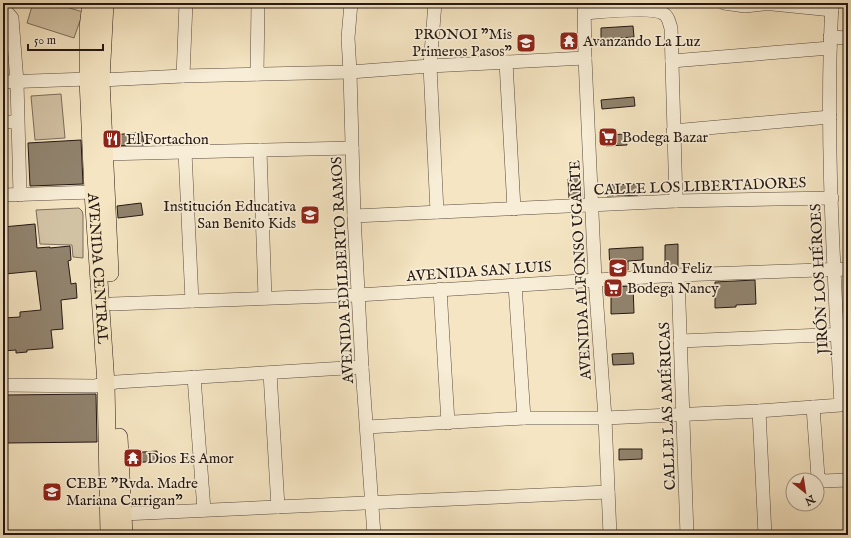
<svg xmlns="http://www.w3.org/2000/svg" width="851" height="538" font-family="'IM FELL English',serif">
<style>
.green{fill:#d2c2a4;stroke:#7c6d5c}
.building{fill:#91836e;stroke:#251813}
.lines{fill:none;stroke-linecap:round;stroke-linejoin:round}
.minor-casing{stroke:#594b3f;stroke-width:14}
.major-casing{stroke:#251813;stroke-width:18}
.minor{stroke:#f8eed7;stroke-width:13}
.major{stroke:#f5e5c2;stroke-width:17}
.labels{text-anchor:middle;stroke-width:3.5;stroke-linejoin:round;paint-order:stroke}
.poi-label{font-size:15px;fill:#251813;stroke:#f8eed7;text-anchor:start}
.street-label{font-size:15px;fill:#251813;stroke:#f8eed7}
</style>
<rect width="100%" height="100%" fill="#f5e5c2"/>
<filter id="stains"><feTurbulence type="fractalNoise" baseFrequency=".005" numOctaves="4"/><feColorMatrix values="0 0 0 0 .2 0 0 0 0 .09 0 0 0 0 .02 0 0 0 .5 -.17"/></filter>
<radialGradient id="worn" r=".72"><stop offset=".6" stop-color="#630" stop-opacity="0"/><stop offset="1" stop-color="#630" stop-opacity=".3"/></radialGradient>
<g class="green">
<path d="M 33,3 L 53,3 L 83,12 L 74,38 L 27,23 Z"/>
<path d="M 61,94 L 65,138 L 35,140 L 31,96 Z"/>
<path d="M 79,208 L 82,211 L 83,215 L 83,258 L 73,257 L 72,245 L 40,244 L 36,210 Z"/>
<path d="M 844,273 L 848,273 L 848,330 L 845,330 Z"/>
</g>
<g class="building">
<path d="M 633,26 L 634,37 L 601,39 L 601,28 Z"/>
<path d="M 634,97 L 635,106 L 602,109 L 601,100 Z"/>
<path d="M 142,132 L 144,145 L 114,146 L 114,135 Z"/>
<path d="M 626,134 L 627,145 L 606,146 L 605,135 Z"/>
<path d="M 81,140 L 83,184 L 30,186 L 28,143 Z"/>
<path d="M 581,178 L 582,197 L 569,198 L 568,179 Z"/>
<path d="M 638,184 L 638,195 L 607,196 L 607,185 Z"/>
<path d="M 141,203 L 143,215 L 118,218 L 117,206 Z"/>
<path d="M 35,224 L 37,248 L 50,247 L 50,248 L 70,246 L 71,260 L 68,261 L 71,284 L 76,283 L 77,298 L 61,300 L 63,329 L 51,330 L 53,348 L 27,350 L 27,352 L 16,353 L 16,350 L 3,351 L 3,318 L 20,317 L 20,312 L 41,310 L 36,271 L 5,274 L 3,251 L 3,227 Z"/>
<path d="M 678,244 L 678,267 L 665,268 L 665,245 Z"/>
<path d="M 643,247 L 643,260 L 628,261 L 628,270 L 610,271 L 609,249 Z"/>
<path d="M 755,280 L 756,304 L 736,305 L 736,307 L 715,308 L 715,282 Z"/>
<path d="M 633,286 L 634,313 L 611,314 L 611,287 Z"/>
<path d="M 633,353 L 634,364 L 613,365 L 612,354 Z"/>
<path d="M 96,394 L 97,442 L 6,443 L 6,395 Z"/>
<path d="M 619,449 L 642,449 L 642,459 L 619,460 Z"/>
<path d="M 157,451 L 158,461 L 131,463 L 130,453 Z"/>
</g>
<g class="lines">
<defs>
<g id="minor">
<path d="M 351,3 L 348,38 L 350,72 L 354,216 L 362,367 L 374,535"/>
<path d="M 435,3 L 430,66 L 437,212"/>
<path d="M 584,3 L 585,58 L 595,279 L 605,418 L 610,535"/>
<path d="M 724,3 L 745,6 L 763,4"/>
<path d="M 762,3 L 832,10"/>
<path d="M 3,8 L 12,18 L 17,82 L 20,195"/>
<path d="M 585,13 C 600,12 654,6 664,14 C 669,17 669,23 671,28 L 676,201"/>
<path d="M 830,37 L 848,38"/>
<path d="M 672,61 L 830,48"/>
<path d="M 506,62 L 514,209"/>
<path d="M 257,74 L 258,3"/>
<path d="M 183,76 L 186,3"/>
<path d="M 101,80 L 183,76 L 350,72 L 430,66 L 585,58"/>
<path d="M 3,82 L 88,79"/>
<path d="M 3,122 L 17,122"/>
<path d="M 673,131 L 830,117"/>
<path d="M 260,150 L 265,298"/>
<path d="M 185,152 L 192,301"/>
<path d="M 104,154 L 352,148"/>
<path d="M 3,195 L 93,192"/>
<path d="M 354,216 L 676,201 L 832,198"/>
<path d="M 678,275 L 687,535"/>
<path d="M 515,285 L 524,418"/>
<path d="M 440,289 L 448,423"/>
<path d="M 112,304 L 358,295 L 678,275 L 848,269"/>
<path d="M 680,341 L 848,334"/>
<path d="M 270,373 L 278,507"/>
<path d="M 194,377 L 204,510"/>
<path d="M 3,385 L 95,386 L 116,382 L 362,367"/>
<path d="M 813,407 L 818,477 L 823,481 L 848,480"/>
<path d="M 759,411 L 765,535"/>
<path d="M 367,427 L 524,418 L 605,418 L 759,411 L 841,405 C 834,271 825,137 832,3"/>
<path d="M 123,514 L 608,492"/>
</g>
<g id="major">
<path id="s1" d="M 91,3 L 88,28 L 88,79 L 93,192 L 106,384 L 109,535"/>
<path d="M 105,3 L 101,80 L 110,273"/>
<path d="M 119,437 L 124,535"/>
</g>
</defs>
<use href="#minor" class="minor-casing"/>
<use href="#major" class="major-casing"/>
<use href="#minor" class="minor"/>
<use href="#major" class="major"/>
</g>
<defs>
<symbol id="temple-square" viewBox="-11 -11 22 22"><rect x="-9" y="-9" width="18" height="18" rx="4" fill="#8f2418" stroke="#f8eed7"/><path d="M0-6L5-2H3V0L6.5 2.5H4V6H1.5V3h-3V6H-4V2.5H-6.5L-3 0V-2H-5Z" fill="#fff"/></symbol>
<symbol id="school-square" viewBox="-11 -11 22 22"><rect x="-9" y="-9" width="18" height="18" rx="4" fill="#8f2418" stroke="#f8eed7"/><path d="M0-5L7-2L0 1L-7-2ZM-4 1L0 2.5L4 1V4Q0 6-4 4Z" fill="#fff"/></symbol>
<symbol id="supermarket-square" viewBox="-11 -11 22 22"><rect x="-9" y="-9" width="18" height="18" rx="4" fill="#8f2418" stroke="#f8eed7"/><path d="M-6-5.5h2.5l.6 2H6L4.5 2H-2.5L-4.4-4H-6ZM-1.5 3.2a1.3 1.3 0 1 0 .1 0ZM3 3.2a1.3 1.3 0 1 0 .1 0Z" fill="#fff"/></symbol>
<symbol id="restaurant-square" viewBox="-11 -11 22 22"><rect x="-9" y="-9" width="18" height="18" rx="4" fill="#8f2418" stroke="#f8eed7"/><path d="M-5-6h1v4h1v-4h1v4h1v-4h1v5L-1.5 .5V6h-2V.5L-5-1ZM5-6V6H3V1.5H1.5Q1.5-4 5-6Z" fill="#fff"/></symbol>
</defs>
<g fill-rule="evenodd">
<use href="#temple-square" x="558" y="30" width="22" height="22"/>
<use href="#school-square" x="515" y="32" width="22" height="22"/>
<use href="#supermarket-square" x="597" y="126" width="22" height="22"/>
<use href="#restaurant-square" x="101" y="128" width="22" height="22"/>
<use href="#school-square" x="299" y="204" width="22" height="22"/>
<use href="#school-square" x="607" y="257" width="22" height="22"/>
<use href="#supermarket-square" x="602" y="277" width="22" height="22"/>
<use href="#temple-square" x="122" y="447" width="22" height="22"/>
<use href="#school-square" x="41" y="481" width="22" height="22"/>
</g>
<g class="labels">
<g class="poi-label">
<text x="512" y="39" text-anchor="end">PRONOI "Mis<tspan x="512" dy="17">Primeros Pasos"</tspan></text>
<text x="583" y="46">Avanzando La Luz</text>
<text x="622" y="142">Bodega Bazar</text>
<text x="126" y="144">El Fortachon</text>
<text x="296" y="211" text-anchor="end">Institución Educativa<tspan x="296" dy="17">San Benito Kids</tspan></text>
<text x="632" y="273">Mundo Feliz</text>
<text x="627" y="293">Bodega Nancy</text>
<text x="147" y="463">Dios Es Amor</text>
<text x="66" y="488">CEBE "Rvda. Madre<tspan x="66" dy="17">Mariana Carrigan"</tspan></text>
</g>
<g class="street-label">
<text transform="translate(700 186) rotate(-2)" y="5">CALLE LOS LIBERTADORES</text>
<text dy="5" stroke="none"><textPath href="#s1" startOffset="266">AVENIDA CENTRAL</textPath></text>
<text transform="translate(342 270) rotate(-93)" y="5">AVENIDA EDILBERTO RAMOS</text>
<text transform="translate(580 270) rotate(-93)" y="5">AVENIDA ALFONSO UGARTE</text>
<text transform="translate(479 271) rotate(-4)" y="5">AVENIDA SAN LUIS</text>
<text transform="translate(819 279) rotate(-93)" y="5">JIRÓN LOS HÉROES</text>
<text transform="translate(667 406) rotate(-92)" y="5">CALLE LAS AMÉRICAS</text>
</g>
</g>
<rect width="851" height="538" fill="none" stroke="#f5e5c2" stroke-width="16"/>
<rect x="4" y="4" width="843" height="530" fill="none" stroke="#251813" stroke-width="2"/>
<rect x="8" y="8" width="835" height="522" fill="none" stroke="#251813"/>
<g transform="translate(805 492) rotate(150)"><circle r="19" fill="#f8eed7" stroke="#a49889"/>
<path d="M0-3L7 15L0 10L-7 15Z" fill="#8f2418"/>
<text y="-6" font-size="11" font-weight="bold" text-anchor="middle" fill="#251813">N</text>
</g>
<path d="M28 44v6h75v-6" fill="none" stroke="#251813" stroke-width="2"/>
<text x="34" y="44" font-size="12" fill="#251813" stroke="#f8eed7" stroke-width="3" paint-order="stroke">50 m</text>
<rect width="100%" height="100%" filter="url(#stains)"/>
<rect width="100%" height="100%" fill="url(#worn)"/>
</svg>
